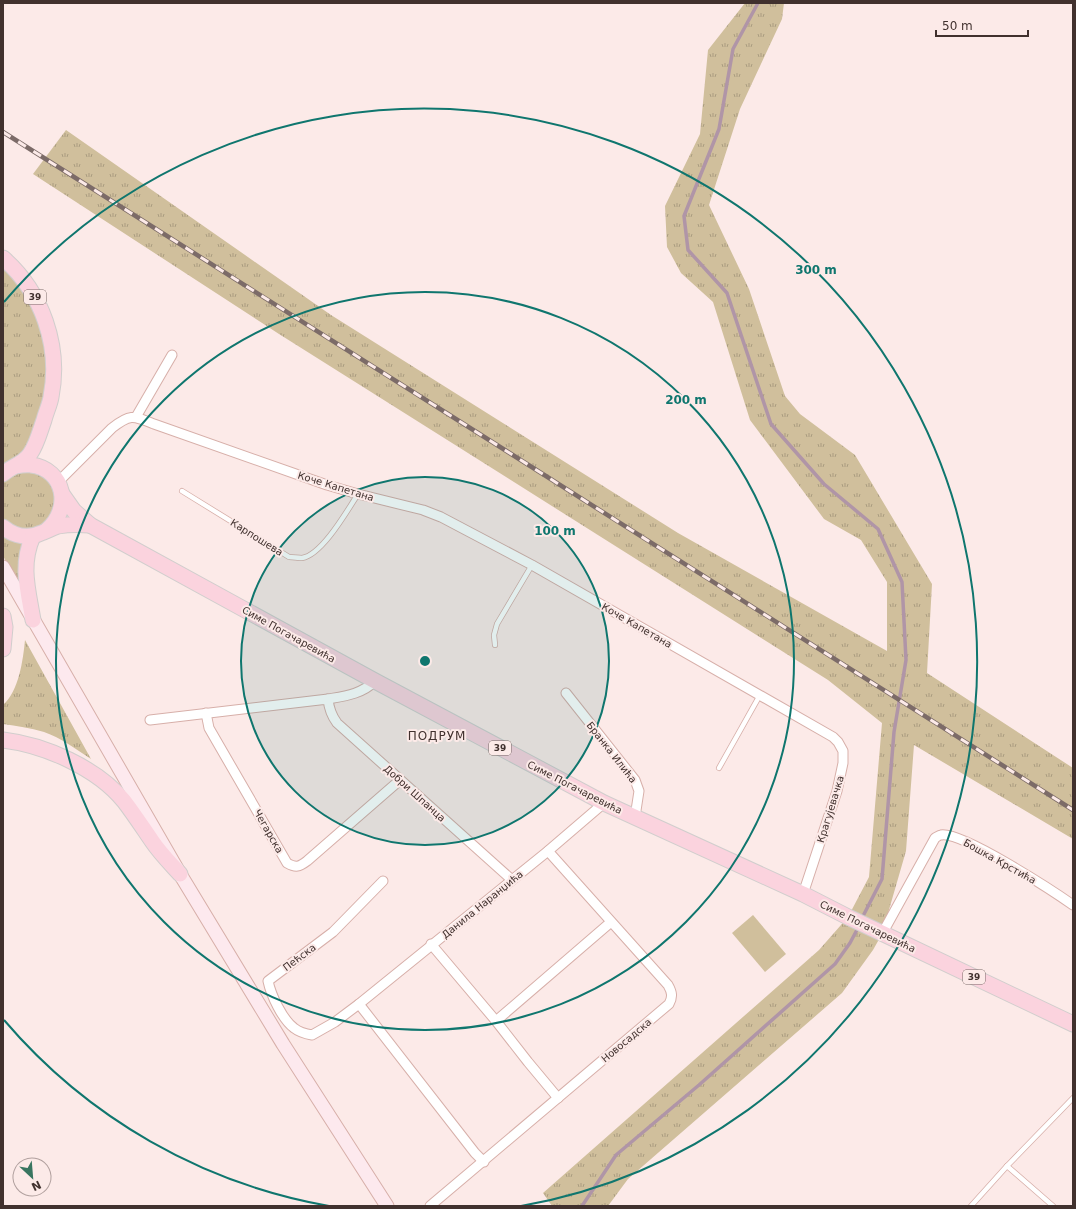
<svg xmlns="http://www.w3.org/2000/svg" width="1076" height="1209" font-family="'DejaVu Sans',sans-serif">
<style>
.grass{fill:url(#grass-tufts)}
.pitch{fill:#d0bf9c}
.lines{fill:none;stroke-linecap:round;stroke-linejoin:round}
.stream{stroke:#b095a7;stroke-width:3.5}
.service-casing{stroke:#d7afa9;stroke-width:6}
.minor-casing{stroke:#d7afa9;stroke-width:11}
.secondary-casing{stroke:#d7afa9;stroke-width:15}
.primary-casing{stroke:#d1cecd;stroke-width:17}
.service{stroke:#fff;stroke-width:4.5}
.minor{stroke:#fff;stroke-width:9}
.secondary{stroke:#fde9ee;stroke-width:13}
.primary{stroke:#fbd3de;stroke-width:15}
.rail-casing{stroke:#7c6b68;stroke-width:4.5}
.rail{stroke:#fceae8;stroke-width:3;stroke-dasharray:9;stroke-linecap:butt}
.ring{fill:none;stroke:#0f766e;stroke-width:2}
.labels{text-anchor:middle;stroke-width:4;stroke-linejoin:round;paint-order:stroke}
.shield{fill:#fceae8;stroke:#796866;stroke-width:1}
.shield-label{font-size:9px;font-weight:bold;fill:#41312e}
.street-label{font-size:10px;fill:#41312e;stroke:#fceae8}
.quarter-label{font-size:12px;letter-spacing:1px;fill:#41312e;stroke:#fceae8}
.centre{fill:#0f766e;stroke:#fceae8;stroke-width:2}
.ring-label{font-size:12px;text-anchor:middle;font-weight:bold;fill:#0f766e;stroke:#fceae8;stroke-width:4;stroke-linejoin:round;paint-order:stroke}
</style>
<defs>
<pattern id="grass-tufts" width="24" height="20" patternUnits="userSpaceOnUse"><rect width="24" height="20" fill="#d0bf9c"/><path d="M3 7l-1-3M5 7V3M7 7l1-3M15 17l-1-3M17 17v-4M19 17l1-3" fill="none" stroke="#aa9c80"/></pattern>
</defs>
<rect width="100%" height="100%" fill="#fceae8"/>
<g class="grass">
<path d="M 745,3 L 784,3 L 782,19 L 740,109 L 709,205 L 749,289 L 785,396 L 800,414 L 855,455 L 932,584 L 927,673 L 1073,768 L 1073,839 L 914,745 L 906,851 L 882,934 L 873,950 L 842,993 L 628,1179 L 608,1206 L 552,1206 L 543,1193 L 819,950 L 848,917 L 869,877 L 882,723 L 828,680 L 279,334 L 33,174 L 66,130 L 331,315 L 678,533 L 887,651 L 887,582 L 861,540 L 824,519 L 750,420 L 713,302 L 681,273 L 667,247 L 665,206 L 700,134 L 708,50 Z"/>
<path d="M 3,258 L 10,264 L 52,344 L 37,440 L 3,474 Z"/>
<path d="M 24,471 L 34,472 L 43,476 L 50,483 L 55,492 L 54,511 L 41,526 L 32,529 L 23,530 L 6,521 L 3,518 L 3,483 L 7,479 L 15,474 Z"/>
<path d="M 3,536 L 11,540 L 24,541 C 17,556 18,568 19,584 L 3,556 Z"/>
<path d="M 25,640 L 91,759 C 76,749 61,738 44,732 C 30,728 17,726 3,724 L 3,705 C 19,691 23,660 25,640 Z"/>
</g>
<path class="pitch" d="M 753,915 L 786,954 L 765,972 L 732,933 Z"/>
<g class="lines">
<g class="stream">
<path d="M 758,3 L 733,49 L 719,129 L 684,216 L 688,250 L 727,293 L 771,424 L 824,484 L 878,529 L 902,582 L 906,660 L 894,732 L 882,879 L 861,920"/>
<path d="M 582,1206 L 616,1155 L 699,1085 L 835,964 L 850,943 L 859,926"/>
</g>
<defs>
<g id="service">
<path d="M 182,491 L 289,557 C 293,557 298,558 302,558 C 322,555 347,511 358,494"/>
<path d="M 495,645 L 494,635 L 497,624 L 532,565"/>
<path d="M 719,768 L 760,695"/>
<path d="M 1007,1166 L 1053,1206"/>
<path d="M 971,1206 L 1007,1166 L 1073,1098"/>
</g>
<g id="minor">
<path d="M 136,417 L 172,355"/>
<path d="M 57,481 L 62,478 L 112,428 C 131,413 134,416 154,424 L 327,485 L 358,494 L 423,510 L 441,517 L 532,565 L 833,737 L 838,742 L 843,751 L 843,763 L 837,791 L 803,894"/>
<path d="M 566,693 L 635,780 L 639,791 L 635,817"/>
<path d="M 328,699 C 345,696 362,694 375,681"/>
<path d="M 206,713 L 209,728 L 287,863 C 296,868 299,867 307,861 L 400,780"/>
<path d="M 150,720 L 328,699 C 329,709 331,715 337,723 L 512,880"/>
<path d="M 383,881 L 333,932 L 268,981 C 271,995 282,1019 294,1028 C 299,1032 306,1034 312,1035 L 335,1022 L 359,1004 L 548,851 L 604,803"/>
<path d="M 882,934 L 935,838 C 937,837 939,835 941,835 C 961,831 1053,891 1073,905"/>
<path d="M 431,944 L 496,1021 L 528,1062 L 558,1098"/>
<path d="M 359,1004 L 475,1153 L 484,1162"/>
<path d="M 496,1021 L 611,922"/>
<path d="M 430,1206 L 669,1004 C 673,997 672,992 668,985 L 548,851"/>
</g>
<path id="secondary" d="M 3,567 L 180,874 L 283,1044 L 387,1206"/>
<g id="primary">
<path d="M 3,258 C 42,292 61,346 51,397 C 50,404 46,412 44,420 C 40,431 37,444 30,454 C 23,464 12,466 3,474"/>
<path d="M 16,466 C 21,465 26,464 31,465 C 65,469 72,509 47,530"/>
<path d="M 62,494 L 74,511 L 90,525 L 375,681 L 604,803 L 803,894 L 848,917 L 1073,1024"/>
<path d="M 3,527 C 14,536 28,539 41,533 C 47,531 52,528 58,526 C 69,524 79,524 90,525"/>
<path d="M 3,616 L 5,627 L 3,649"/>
<path d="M 33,620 C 28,590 20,565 33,536"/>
<path d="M 3,740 C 45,745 97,768 124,801 C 134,814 143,828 152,841 C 160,853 170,863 180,874"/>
</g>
</defs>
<use href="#service" class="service-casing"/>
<use href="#minor" class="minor-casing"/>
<use href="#secondary" class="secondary-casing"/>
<use href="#primary" class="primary-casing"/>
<use href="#service" class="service"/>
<use href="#minor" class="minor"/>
<use href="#secondary" class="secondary"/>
<use href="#primary" class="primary"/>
<defs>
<path id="rail" d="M 3,132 L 1073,810"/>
</defs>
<use href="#rail" class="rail-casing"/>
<use href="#rail" class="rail"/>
</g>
<circle cx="425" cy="661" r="184" fill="#0f766e" fill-opacity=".12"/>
<g class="ring">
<circle cx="425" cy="661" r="184"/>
<circle cx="425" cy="661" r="369"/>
<path d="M329 1206A553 553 0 0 1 4 1020M4 302A553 553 0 1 1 521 1206"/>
</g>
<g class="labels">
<g class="shield">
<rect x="24" y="290" width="22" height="14" rx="3"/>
<rect x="489" y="741" width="22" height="14" rx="3"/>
<rect x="963" y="970" width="22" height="14" rx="3"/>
</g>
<g class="shield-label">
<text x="35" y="300">39</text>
<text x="500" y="751">39</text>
<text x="974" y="980">39</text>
</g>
<g class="street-label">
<text transform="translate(336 486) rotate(17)" y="4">Коче Капетана</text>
<text transform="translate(257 537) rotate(32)" y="4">Карпошева</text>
<text transform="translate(637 625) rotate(30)" y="4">Коче Капетана</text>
<text transform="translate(289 634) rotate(29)" y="4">Симе Погачаревића</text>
<text transform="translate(612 752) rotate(52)" y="4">Бранка Илића</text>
<text transform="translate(575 787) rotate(27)" y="4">Симе Погачаревића</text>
<text transform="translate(415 793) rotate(42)" y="4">Добри Шпанца</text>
<text transform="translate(830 809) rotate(-73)" y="4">Крагујевачка</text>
<text transform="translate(269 831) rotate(60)" y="4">Чегарска</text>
<text transform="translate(1000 861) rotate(29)" y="4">Бошка Крстића</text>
<text transform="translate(482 904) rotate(-39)" y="4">Данила Наранџића</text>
<text transform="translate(868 926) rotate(26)" y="4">Симе Погачаревића</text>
<text transform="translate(299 957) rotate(-37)" y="4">Пећска</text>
<text transform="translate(626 1040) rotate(-40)" y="4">Новосадска</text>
</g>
<g class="quarter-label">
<text x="437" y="740">ПОДРУМ</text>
</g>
</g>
<circle cx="425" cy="661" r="6" class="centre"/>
<g class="ring-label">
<text x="816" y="274">300 m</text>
<text x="686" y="404">200 m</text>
<text x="555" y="535">100 m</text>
</g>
<rect width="1076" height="1209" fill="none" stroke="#41312e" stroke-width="8"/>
<g transform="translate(32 1177) rotate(154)"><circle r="19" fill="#fceae8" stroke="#b1a09e"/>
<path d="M0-3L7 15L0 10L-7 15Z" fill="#397560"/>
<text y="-6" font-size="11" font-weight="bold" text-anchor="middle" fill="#41312e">N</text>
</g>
<path d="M936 30v6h92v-6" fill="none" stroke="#41312e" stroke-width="2"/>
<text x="942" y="30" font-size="12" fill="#41312e" stroke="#fceae8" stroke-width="3" paint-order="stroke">50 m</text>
</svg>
